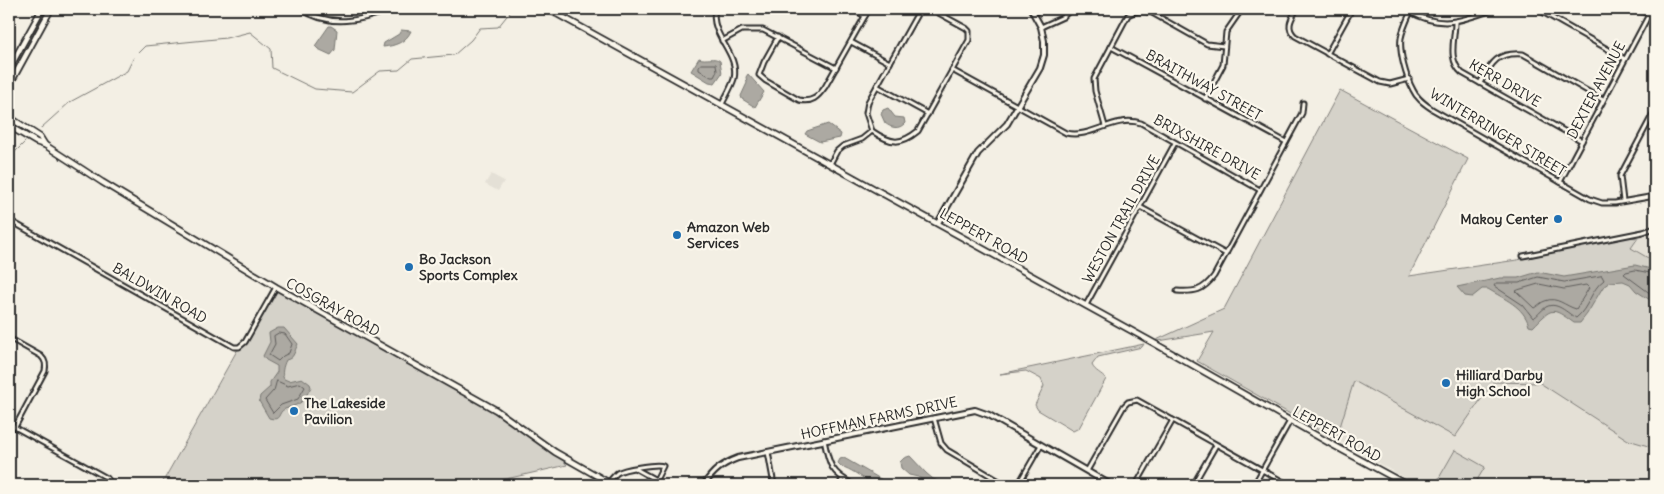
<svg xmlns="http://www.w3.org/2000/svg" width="1664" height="494" font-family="Delius,sans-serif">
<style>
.built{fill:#e4e0d6}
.green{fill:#d5d2c9;stroke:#807e7a}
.water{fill:#aca9a2;stroke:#787772}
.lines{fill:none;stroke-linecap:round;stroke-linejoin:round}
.shore{stroke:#5f5d5b;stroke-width:1}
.stream{stroke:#787772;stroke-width:1}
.minor-casing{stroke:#2b2b2b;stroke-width:7}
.tertiary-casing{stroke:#2b2b2b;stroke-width:8}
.secondary-casing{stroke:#2b2b2b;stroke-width:8}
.minor{stroke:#fbf7ec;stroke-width:3}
.tertiary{stroke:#fbf7ec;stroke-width:4}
.secondary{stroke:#fbf7ec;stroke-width:4.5}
.poi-dot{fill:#1f6fb2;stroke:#fbf7ec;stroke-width:2}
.labels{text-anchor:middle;stroke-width:4.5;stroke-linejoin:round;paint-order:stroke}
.street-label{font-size:14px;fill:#2b2b2b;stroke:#fbf7ec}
.poi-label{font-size:14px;font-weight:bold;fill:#2b2b2b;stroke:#fbf7ec;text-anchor:start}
</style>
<rect width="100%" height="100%" fill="#f3efe4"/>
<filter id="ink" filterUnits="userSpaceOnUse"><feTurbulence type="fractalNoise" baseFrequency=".02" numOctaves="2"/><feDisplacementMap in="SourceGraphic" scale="10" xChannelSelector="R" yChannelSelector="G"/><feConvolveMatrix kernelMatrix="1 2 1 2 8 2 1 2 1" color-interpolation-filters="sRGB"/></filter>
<g filter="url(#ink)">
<g class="built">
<path d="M 491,174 L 504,181 L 498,191 L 485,184 Z"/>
<path d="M 1655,228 L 1655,485 L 1417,485 L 1197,361 L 1630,248 L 1638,238 L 1647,231 Z"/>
</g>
<g class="green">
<path d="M 1340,90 L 1468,159 L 1409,276 L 1517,260 L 1628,237 L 1638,238 L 1631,248 L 1655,262 L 1655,448 L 1628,440 L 1540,383 L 1493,382 L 1455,437 L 1354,381 L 1336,440 L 1197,361 L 1214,332 L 1152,342 L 1224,309 Z"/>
<path d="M 276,287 L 496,410 L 559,455 L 567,465 L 480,485 L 161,485 L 239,347 L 243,345 Z"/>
<path d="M 1144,344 L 1142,347 L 1098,357 L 1092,365 C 1095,372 1102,373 1106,379 L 1079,428 L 1073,431 L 1038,410 L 1035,405 L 1044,386 L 1041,379 L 1026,371 L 1000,374 Z"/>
<path d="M 1455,450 L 1485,467 L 1474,485 L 1435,485 Z"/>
</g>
<g class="water">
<path d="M 329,26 L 331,26 L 337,30 L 335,50 L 331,55 L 318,49 L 315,46 Z"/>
<path d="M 401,30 L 411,31 C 406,42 395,46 383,47 L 384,43 L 399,34 Z"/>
<path d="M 699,58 C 706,61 714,56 720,61 L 722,73 L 715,83 L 709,82 L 691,71 Z"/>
<path d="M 748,74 L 764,92 L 755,107 L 742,99 L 741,96 L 747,83 L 746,77 Z"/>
<path d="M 888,108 L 895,117 L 904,118 L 905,123 C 899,130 891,128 885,123 L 881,114 L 883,110 Z"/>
<path d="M 828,124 L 841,134 L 840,138 L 820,142 L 805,134 L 807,131 Z"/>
<path d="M 1635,265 L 1655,270 L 1655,303 L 1636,291 L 1630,284 L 1623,281 L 1610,282 L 1603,287 L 1587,314 L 1580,323 L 1574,323 C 1551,306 1552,308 1533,327 L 1529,326 C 1524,306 1504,299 1488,289 L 1482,289 L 1472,297 L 1465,296 L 1457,287 L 1500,278 L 1518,278 L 1538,272 L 1564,277 Z"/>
<path d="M 278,328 L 284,328 L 298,344 C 294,351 295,358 286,360 C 283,366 281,374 284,379 L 289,381 L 302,378 L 310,384 L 311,387 C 302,404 302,403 285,409 C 277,412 282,422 269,418 L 259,401 L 260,396 L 270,387 L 270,382 L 277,372 L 277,366 L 266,360 L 263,356 L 270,342 L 269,333 Z"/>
<path d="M 910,456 L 926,473 L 933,479 L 949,485 L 932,485 L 918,477 L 909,475 L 901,468 L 900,462 L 904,458 Z"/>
<path d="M 844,458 L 891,485 C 864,485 863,474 841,466 L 838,463 L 840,459 Z"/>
</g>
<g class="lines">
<g class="shore">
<path d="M 701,64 L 716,64 L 717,71 L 714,77 L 711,77 L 699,70 L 699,67 Z"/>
<path d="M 1655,274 L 1635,270 L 1626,272 L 1624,274 L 1655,297"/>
<path d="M 1602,276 L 1604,280 C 1591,289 1589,308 1576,318 C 1567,313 1557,301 1546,307 C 1541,310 1538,316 1533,318 L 1523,305 L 1494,286 L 1496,283 L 1519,283 L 1538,277 L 1564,282 Z"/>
<path d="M 1539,284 L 1564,289 L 1586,285 L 1589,288 L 1576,309 C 1565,306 1557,296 1545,301 C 1541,302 1538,306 1534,308 L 1516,291 L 1518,290 Z"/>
<path d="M 279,333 L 285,334 L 292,344 L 289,353 L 283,356 L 278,361 L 269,355 L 275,344 L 274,336 Z"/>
<path d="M 277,381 L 288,386 L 300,383 L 305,387 L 298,399 L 281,405 L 273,413 L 265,400 L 274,390 Z"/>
</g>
<g class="stream">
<path d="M 41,128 L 70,102 L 127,71 L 134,57 L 145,46 L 226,38 L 250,32 L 271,49 L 272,68 L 315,89 L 352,92 L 380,71 L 399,70 L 412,59 L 454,55 L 471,40 L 480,28 L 498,27 L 510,12 L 510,9"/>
<path d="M 9,158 L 25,142"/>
</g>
<defs>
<g id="minor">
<path d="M 301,9 C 330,28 361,21 392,9"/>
<path d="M 715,9 C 709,36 740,53 734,79 C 731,88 726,96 722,104"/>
<path d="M 852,9 L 865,16"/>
<path d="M 920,9 L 868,102 L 866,113 L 872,131 C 891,144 901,145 918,131 L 969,40 L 969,31 L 966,28 L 931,9"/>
<path d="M 1297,9 C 1292,18 1285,27 1295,36 L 1380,82 L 1390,84 L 1409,79"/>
<path d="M 1412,9 C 1408,18 1403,28 1401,38 C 1399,53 1406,77 1413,90 C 1417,99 1425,104 1432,109 L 1590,199 L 1602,203 L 1615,203 L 1655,196"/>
<path d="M 1537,9 L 1625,59"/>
<path d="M 1633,9 L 1649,14"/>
<path d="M 1410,12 C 1444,30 1462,20 1495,9"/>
<path d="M 1455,22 C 1455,40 1447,59 1462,73 L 1582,141"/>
<path d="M 1041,27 L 1063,17 L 1071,9"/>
<path d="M 778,37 L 764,62 L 759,75 L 766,81 L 799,100 C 812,103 818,97 825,87 L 869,9"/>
<path d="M 722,41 L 742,30 L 763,30 L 836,68"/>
<path d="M 851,42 L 890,63"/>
<path d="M 1111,47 L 1286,142"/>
<path d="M 1327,54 L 1352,9"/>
<path d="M 952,70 L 1066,133 C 1092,139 1113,115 1141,123 L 1260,190"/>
<path d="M 1480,83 C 1492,62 1497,52 1523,54 L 1603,100"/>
<path d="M 877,86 L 928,114"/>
<path d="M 1205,99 L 1223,65 L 1226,32 L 1242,9"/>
<path d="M 1105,126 L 1095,91 L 1094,79 L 1128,15 C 1136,10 1142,10 1152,13 L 1207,44 L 1224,46"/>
<path d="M 830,164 L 837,151 L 843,146 L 862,139 L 872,131"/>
<path d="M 1560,182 L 1652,9"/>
<path d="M 1623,201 L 1620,176 L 1655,110"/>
<path d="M 1140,207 L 1226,254"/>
<path d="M 9,220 L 234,347 L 239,347 L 245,342 L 276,287"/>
<path d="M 1523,256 L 1643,232 L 1655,228"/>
<path d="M 1177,291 C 1195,292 1203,291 1214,276 L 1302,113 L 1303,103"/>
<path d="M 1086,305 L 1175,143"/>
<path d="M 9,338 L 41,356 C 46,361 46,365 45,371 L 15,427"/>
<path d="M 934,418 L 941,443 L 947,450 L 1006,485"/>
<path d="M 9,424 L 107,478 L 112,485"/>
<path d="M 824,440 C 829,465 831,473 854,485"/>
<path d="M 768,452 L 774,485"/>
<path d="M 1087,471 L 1124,406 L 1128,402 L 1137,400 L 1289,485"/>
<path d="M 609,482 C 611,479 614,476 617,473 C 623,469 658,463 663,466 L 656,480 L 636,469"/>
<path d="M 839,485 L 842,480"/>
<path d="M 1018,485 L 1041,445"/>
<path d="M 1136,485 L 1173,420"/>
<path d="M 1193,485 L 1216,445"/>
<path d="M 1254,485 L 1290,421"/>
</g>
<g id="tertiary">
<path d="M 938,223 L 978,153 L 1007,124 L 1040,68 L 1044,55 L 1044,41 L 1041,27 L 1031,9"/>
<path d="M 704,485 C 713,471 722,464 738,458 L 975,410 L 989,415 L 1111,485"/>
</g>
<g id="secondary">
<path d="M 548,9 L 1152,342 L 1333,445 L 1407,485"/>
<path d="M 9,69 L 42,9"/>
<path d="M 9,86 L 51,9"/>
<path d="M 9,117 L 40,137 L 45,145"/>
<path d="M 9,126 L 36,142 L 45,145 L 102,182 L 276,287 L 496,410 L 555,452 L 613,485"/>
</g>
</defs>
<use href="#minor" class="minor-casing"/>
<use href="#tertiary" class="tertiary-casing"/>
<use href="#secondary" class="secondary-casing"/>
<use href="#minor" class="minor"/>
<use href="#tertiary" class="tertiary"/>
<use href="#secondary" class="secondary"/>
</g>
</g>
<g class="poi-dot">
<circle cx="1558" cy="219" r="5"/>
<circle cx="677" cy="235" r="5"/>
<circle cx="409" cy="267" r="5"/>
<circle cx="1446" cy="383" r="5"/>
<circle cx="294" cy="411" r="5"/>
</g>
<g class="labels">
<g class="street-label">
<text transform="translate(1505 83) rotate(30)" y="5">KERR DRIVE</text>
<text transform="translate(1204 85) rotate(29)" y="5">BRAITHWAY STREET</text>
<text transform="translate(1596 90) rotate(-62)" y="5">DEXTER AVENUE</text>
<text transform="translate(1498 132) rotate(31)" y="5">WINTERRINGER STREET</text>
<text transform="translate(1207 147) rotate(29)" y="5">BRIXSHIRE DRIVE</text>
<text transform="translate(1121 219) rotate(-61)" y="5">WESTON TRAIL DRIVE</text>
<text transform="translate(984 236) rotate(29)" y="5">LEPPERT ROAD</text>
<text transform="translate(160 293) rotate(30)" y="5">BALDWIN ROAD</text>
<text transform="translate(333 307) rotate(29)" y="5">COSGRAY ROAD</text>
<text transform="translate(879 418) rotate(-12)" y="5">HOFFMAN FARMS DRIVE</text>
<text transform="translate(1337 434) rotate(29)" y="5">LEPPERT ROAD</text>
</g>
<g class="poi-label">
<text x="1548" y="224" text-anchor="end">Makoy Center</text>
<text x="687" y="232">Amazon Web<tspan x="687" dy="16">Services</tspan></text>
<text x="419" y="264">Bo Jackson<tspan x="419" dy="16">Sports Complex</tspan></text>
<text x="1456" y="380">Hilliard Darby<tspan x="1456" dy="16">High School</tspan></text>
<text x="304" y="408">The Lakeside<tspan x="304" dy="16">Pavilion</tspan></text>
</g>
</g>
<rect width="1664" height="494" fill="none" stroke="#fbf7ec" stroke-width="30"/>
<rect x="15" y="15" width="1634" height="464" fill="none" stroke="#2b2b2b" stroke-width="2" filter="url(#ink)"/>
</svg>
